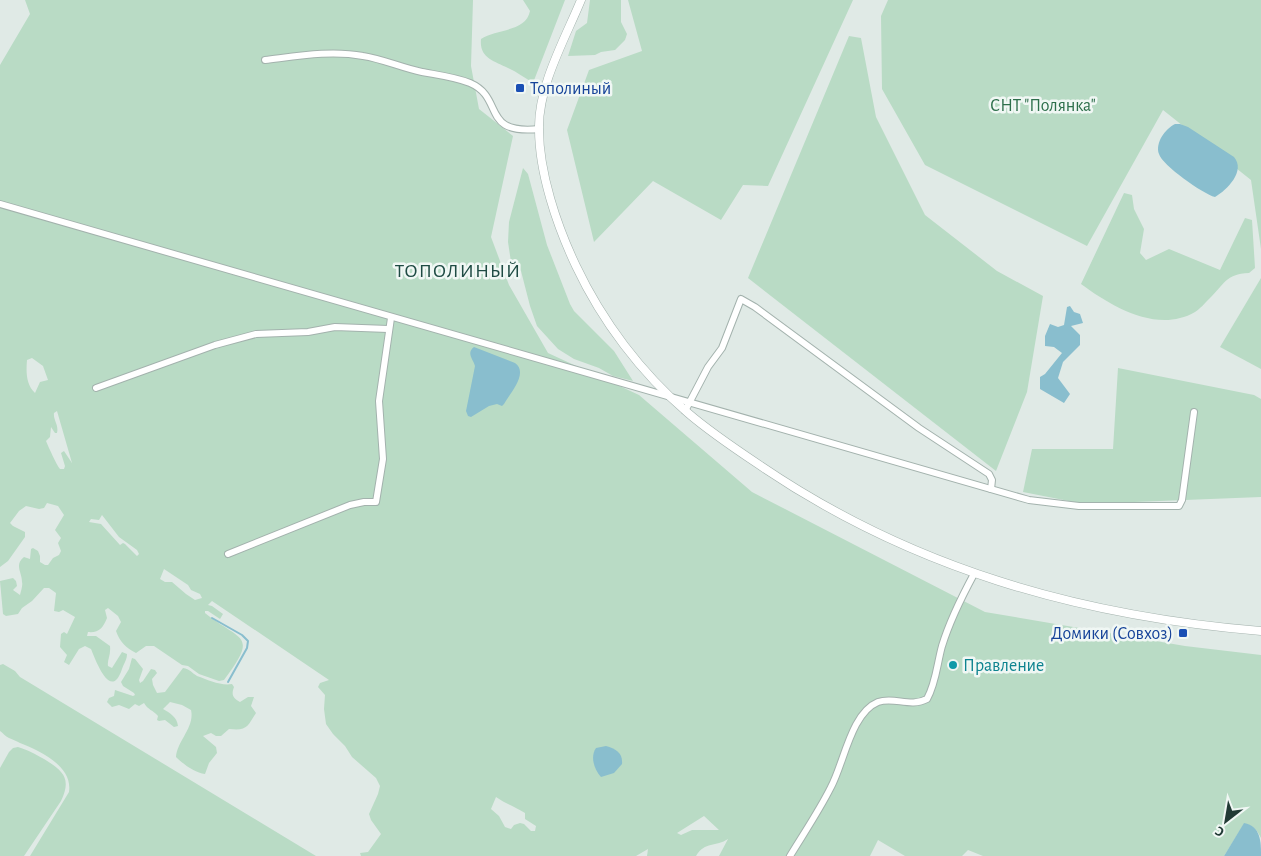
<svg xmlns="http://www.w3.org/2000/svg" width="1261" height="856" font-family="'Alegreya Sans',sans-serif">
<style>
.green{fill:#b9dbc5;fill-rule:evenodd}
.water{fill:#89bece}
.lines{fill:none;stroke-linecap:round;stroke-linejoin:round}
.stream{stroke:#89bece;stroke-width:2}
.minor-casing{stroke:#a3b2ad;stroke-width:8}
.tertiary-casing{stroke:#a3b2ad;stroke-width:9}
.minor{stroke:#fff;stroke-width:6}
.tertiary{stroke:#fff;stroke-width:8}
.transit-dot{fill:#1a4fb4;stroke:#f0f7f4;stroke-width:2}
.culture-dot{fill:#0f9aa8;stroke:#f0f7f4;stroke-width:2}
.labels{text-anchor:middle;stroke-width:5;stroke-linejoin:round;paint-order:stroke}
.transit-label{font-size:18px;fill:#164399;stroke:#f0f7f4;text-anchor:start}
.park-label{font-size:18px;fill:#2d6f4b;stroke:#f0f7f4}
.culture-label{font-size:18px;fill:#0d838f;stroke:#f0f7f4;text-anchor:start}
.quarter-label{font-size:20px;letter-spacing:1px;fill:#1e4b43;stroke:#f0f7f4}
</style>
<rect width="100%" height="100%" fill="#e0eae6"/>
<g class="green">
<path d="M 25,0 L 473,0 L 471,66 L 479,109 L 513,136 L 491,237 L 509,285 L 548,353 L 639,395 L 752,492 L 985,612 L 1185,646 L 1261,655 L 1261,838 C 1257,830 1253,825 1244,824 L 1224,856 L 983,856 L 968,850 L 962,856 L 905,856 L 878,840 L 870,856 L 719,856 L 728,839 C 716,847 705,841 696,856 L 647,856 L 648,849 L 636,856 L 361,856 L 360,853 L 368,852 L 381,834 L 371,820 L 369,814 L 378,794 L 380,786 L 376,778 L 352,757 L 345,746 L 333,734 L 326,724 L 324,709 L 325,695 L 318,687 L 320,683 L 329,680 L 212,601 L 208,605 L 212,606 L 223,614 L 220,619 L 208,611 L 205,611 L 205,613 C 241,642 259,633 224,680 L 219,681 L 199,674 L 188,666 L 182,665 L 154,646 L 146,646 L 136,653 C 126,648 120,642 116,631 L 121,622 L 118,616 L 108,608 L 105,610 L 107,618 C 103,628 99,633 88,632 L 87,636 L 96,636 L 110,646 C 111,655 107,660 108,666 L 112,668 L 122,652 L 127,654 C 127,660 124,663 122,669 C 111,702 96,661 91,649 L 85,646 L 79,649 L 69,665 L 64,662 L 67,655 L 60,647 L 61,634 L 64,632 L 67,634 L 75,617 L 63,610 L 59,612 L 54,611 L 56,593 L 49,588 L 44,588 L 32,601 L 22,608 L 18,614 L 6,616 L 3,614 L 0,581 L 13,578 L 16,581 L 17,586 L 13,590 L 20,595 C 21,591 23,585 22,582 C 22,572 14,565 24,557 L 30,559 L 31,549 L 33,548 L 38,551 L 40,556 L 40,562 L 45,565 L 48,565 L 53,558 L 59,555 L 61,551 L 58,543 L 61,538 L 55,530 L 64,515 L 58,506 L 47,503 L 44,508 L 39,509 L 26,506 L 19,511 L 10,523 L 13,526 L 25,532 L 25,537 L 8,561 L 0,567 L 0,65 L 30,14 ZM 32,358 L 43,366 L 48,380 L 40,382 L 35,393 C 26,385 26,372 27,360 ZM 57,411 L 72,463 L 64,451 L 61,453 L 65,466 L 64,469 L 60,469 C 56,464 49,448 46,441 L 50,437 L 51,427 L 55,433 L 57,433 C 59,425 53,420 54,413 ZM 102,515 L 119,537 L 137,550 L 139,554 L 137,556 L 125,544 L 123,543 L 120,545 L 101,524 L 89,522 L 91,519 L 99,520 ZM 164,569 L 188,585 L 191,590 L 200,594 L 202,598 L 195,600 L 186,594 L 172,582 L 165,582 L 160,579 ZM 496,797 C 506,804 515,807 525,813 L 525,819 L 536,826 L 535,831 L 531,831 L 524,824 L 520,823 L 514,825 L 511,829 L 505,827 L 499,816 L 491,809 ZM 704,816 L 719,830 L 692,830 L 681,835 L 677,833 Z"/>
<path d="M 523,0 L 565,0 L 533,83 C 525,78 517,72 508,68 C 494,61 479,58 481,39 C 496,29 526,32 530,11 Z"/>
<path d="M 590,0 L 621,0 L 621,22 L 627,34 L 625,40 L 615,50 L 601,52 L 595,55 L 568,56 L 576,31 L 587,23 Z"/>
<path d="M 628,0 L 853,0 L 768,186 L 743,185 L 721,220 L 653,181 L 594,242 L 567,130 L 589,70 L 642,51 Z"/>
<path d="M 888,0 L 1261,0 L 1261,249 L 1251,180 L 1163,110 L 1087,246 L 925,165 L 882,89 L 881,16 Z"/>
<path d="M 849,36 L 861,38 L 876,117 L 925,215 L 997,271 L 1043,296 L 1027,392 L 996,471 L 748,278 Z"/>
<path d="M 523,168 L 528,174 L 547,245 L 570,304 L 574,311 L 614,351 L 633,381 L 613,376 L 599,368 L 574,359 L 558,349 L 537,326 L 530,306 L 521,271 L 511,262 L 508,242 L 509,222 Z"/>
<path d="M 1124,193 L 1132,195 L 1134,209 L 1144,229 L 1140,253 L 1146,260 L 1169,249 L 1220,270 L 1245,218 L 1252,220 L 1255,268 L 1249,273 C 1225,274 1225,284 1209,299 C 1205,303 1200,309 1195,312 C 1157,334 1111,306 1081,284 Z"/>
<path d="M 1261,278 L 1261,369 L 1220,347 Z"/>
<path d="M 1118,368 L 1254,395 L 1261,399 L 1261,497 L 1084,504 L 1023,492 L 1032,449 L 1113,449 Z"/>
<path d="M 132,658 L 135,659 L 143,669 L 139,680 L 140,683 L 143,681 L 151,669 L 155,670 L 157,673 L 152,679 L 153,685 L 157,693 L 165,692 L 183,668 C 190,669 192,673 197,676 C 208,680 221,686 232,684 L 234,687 C 231,695 233,698 240,702 L 248,697 L 254,697 L 251,706 L 256,713 C 247,727 247,731 229,729 L 221,736 L 216,736 L 211,733 L 203,736 L 216,747 L 217,753 L 209,763 L 205,774 C 195,773 183,764 176,757 C 177,741 195,727 191,710 L 182,705 L 170,702 L 163,709 C 170,713 177,717 178,726 L 174,727 L 165,720 L 159,721 L 157,720 L 158,716 C 153,710 148,710 144,703 L 139,706 L 135,704 L 129,709 L 119,705 L 112,707 L 107,702 L 109,698 L 114,696 L 115,690 L 133,696 L 135,695 L 134,693 L 123,686 L 121,682 L 129,669 Z"/>
<path d="M 3,664 L 15,671 L 20,677 L 316,856 L 30,856 L 69,792 C 73,766 40,751 20,743 C 17,741 13,740 9,738 C 6,737 3,733 0,731 L 0,665 Z"/>
<path d="M 18,747 C 28,750 35,754 44,759 C 63,771 72,778 61,801 L 24,856 L 0,856 L 0,768 L 9,752 L 13,748 Z"/>
</g>
<g class="water">
<path d="M 1175,124 L 1180,124 L 1188,127 L 1234,157 C 1246,171 1227,190 1215,197 C 1203,194 1162,165 1159,154 C 1155,143 1165,129 1175,124 Z"/>
<path d="M 1070,306 L 1074,312 L 1080,314 L 1083,323 L 1071,326 L 1080,335 L 1080,345 L 1063,362 L 1058,378 L 1070,394 L 1064,403 L 1040,389 L 1040,377 L 1045,374 L 1062,353 L 1054,347 L 1045,346 L 1045,336 L 1050,324 L 1058,327 L 1064,325 L 1067,307 Z"/>
<path d="M 474,347 L 515,363 C 529,373 510,393 504,404 L 502,406 L 497,404 L 489,406 L 471,417 L 468,416 L 466,411 L 475,366 C 473,359 466,353 474,347 Z"/>
<path d="M 606,746 C 616,749 623,753 622,764 L 614,773 L 601,777 C 594,769 590,757 596,748 Z"/>
<path d="M 1244,823 C 1261,826 1261,842 1261,856 L 1224,856 Z"/>
</g>
<g class="lines">
<path class="stream" d="M 212,618 L 242,635 L 248,641 L 247,648 L 228,682"/>
<defs>
<g id="minor">
<path d="M 265,60 C 298,56 331,50 363,56 C 383,59 402,68 422,72 C 438,75 455,77 470,83 C 505,98 480,135 539,129"/>
<path d="M 0,204 L 1029,500 L 1079,506 L 1179,506 L 1182,500 L 1194,412"/>
<path d="M 96,388 L 215,345 L 256,334 L 308,332 L 335,327 L 388,329"/>
<path d="M 685,411 L 708,367 L 722,348 L 741,299 L 755,307 L 919,428 L 989,474 L 992,480 L 991,489"/>
<path d="M 228,554 L 350,505 L 364,502 L 376,502 L 383,459 L 379,401 L 391,318"/>
<path d="M 790,856 C 804,833 819,811 831,787 C 844,763 851,713 878,702 C 894,696 910,708 927,699 C 936,683 937,664 942,646 C 950,620 961,598 974,574"/>
</g>
<path id="tertiary" d="M 581,0 C 565,39 538,86 539,129 C 539,173 557,226 576,266 C 602,321 641,373 688,413 C 710,432 734,448 758,464 C 910,568 1079,616 1261,631"/>
</defs>
<use href="#minor" class="minor-casing"/>
<use href="#tertiary" class="tertiary-casing"/>
<use href="#minor" class="minor"/>
<use href="#tertiary" class="tertiary"/>
</g>
<g class="transit-dot">
<rect x="515" y="83" width="10" height="10" rx="2.5"/>
<rect x="1178" y="628" width="10" height="10" rx="2.5"/>
</g>
<circle class="culture-dot" cx="953" cy="665" r="5"/>
<g class="labels">
<g class="transit-label">
<text x="530" y="94">Тополиный</text>
<text x="1173" y="639" text-anchor="end">Домики (Совхоз)</text>
</g>
<g class="park-label">
<text x="1043" y="111">СНТ "Полянка"</text>
</g>
<g class="culture-label">
<text x="963" y="671">Правление</text>
</g>
<g class="quarter-label">
<text x="458" y="277">ТОПОЛИНЫЙ</text>
</g>
</g>
<g transform="translate(1226 821) rotate(211)" stroke="#f0f7f4" stroke-width="4" paint-order="stroke">
<path d="M0-4L9 19L0 12L-9 19Z" fill="#213a35"/>
<text y="-8" font-size="14" font-weight="bold" text-anchor="middle" fill="#213a35">С</text>
</g>
</svg>
